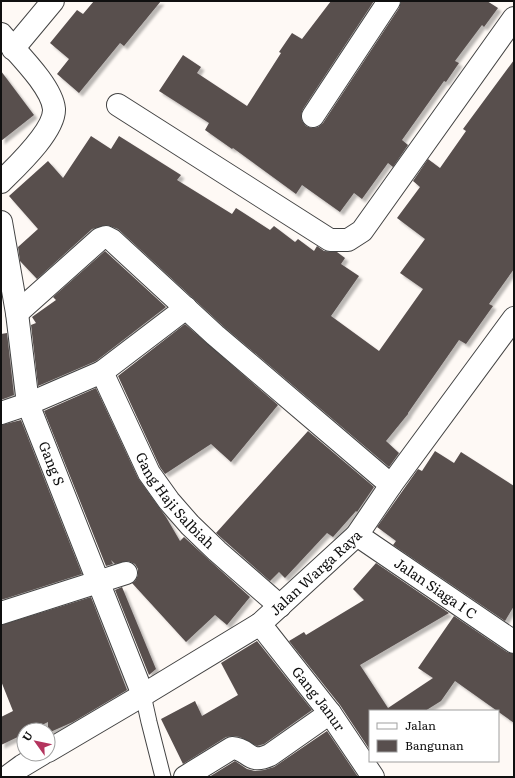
<svg xmlns="http://www.w3.org/2000/svg" width="515" height="778" font-family="Literata,serif">
<style>
.building{fill:#584f4e;filter:url(#shadow)}
.lines{fill:none;stroke-linecap:round;stroke-linejoin:round}
.service-casing{stroke:#434343;stroke-width:17}
.minor-casing{stroke:#434343;stroke-width:24}
.service{stroke:#fff;stroke-width:15}
.minor{stroke:#fff;stroke-width:22}
.labels{text-anchor:middle;stroke-width:4;stroke-linejoin:round;paint-order:stroke}
.street-label{font-size:14px;fill:#101010;stroke:#fff}
</style>
<defs>
<filter id="shadow"><feDropShadow dx="3.5" dy="3.5" stdDeviation="1" flood-color="#0004"/></filter>
</defs>
<rect width="100%" height="100%" fill="#fef9f5"/>
<g class="building">
<path d="M 94,1 L 161,1 L 124,46 L 120,43 L 79,93 L 57,74 L 69,59 L 50,43 L 77,10 L 83,14 Z"/>
<path d="M 331,1 L 374,1 L 303,109 L 301,115 L 302,121 L 306,126 L 312,128 L 318,127 L 323,123 L 399,8 L 401,1 L 487,1 L 498,8 L 484,27 L 482,25 L 455,61 L 459,63 L 446,82 L 444,81 L 402,140 L 408,145 L 393,167 L 388,163 L 362,199 L 354,193 L 340,212 L 302,185 L 296,194 L 233,148 L 232,149 L 205,130 L 209,123 L 159,91 L 183,55 L 201,67 L 197,73 L 247,106 L 281,53 L 279,52 L 292,33 L 302,39 Z"/>
<path d="M 514,60 L 514,269 L 489,304 L 493,306 L 466,344 L 459,340 L 408,413 L 408,414 L 386,441 L 399,453 L 389,467 L 223,326 L 118,229 L 107,225 L 92,229 L 37,279 L 20,261 L 18,247 L 38,229 L 9,196 L 48,161 L 63,178 L 91,136 L 111,149 L 119,136 L 181,175 L 177,180 L 232,214 L 236,208 L 270,230 L 274,226 L 295,242 L 298,239 L 314,251 L 317,246 L 324,251 L 337,252 L 345,258 L 341,264 L 359,276 L 331,316 L 379,351 L 423,289 L 400,273 L 425,239 L 397,218 L 420,187 L 413,181 L 428,159 L 440,168 L 466,131 L 463,129 Z"/>
<path d="M 1,71 L 34,115 L 1,141 Z"/>
<path d="M 105,251 L 166,307 L 96,361 L 38,386 L 31,325 L 36,323 L 32,317 L 56,300 L 53,297 Z"/>
<path d="M 185,324 L 278,405 L 231,462 L 211,444 L 165,474 L 160,467 L 118,376 Z"/>
<path d="M 7,333 L 14,395 L 1,400 L 1,334 Z"/>
<path d="M 96,388 L 138,478 L 166,517 L 180,541 L 184,537 L 209,560 L 250,597 L 227,625 L 215,615 L 186,642 L 132,583 L 135,581 L 138,575 L 138,569 L 135,564 L 128,561 L 115,564 L 111,560 L 113,564 L 106,566 L 44,411 Z"/>
<path d="M 21,420 L 82,574 L 1,600 L 1,425 Z"/>
<path d="M 308,431 L 374,487 L 357,512 L 356,511 L 333,537 L 327,533 L 285,578 L 279,572 L 270,581 L 216,533 Z"/>
<path d="M 435,451 L 454,463 L 461,452 L 514,486 L 514,606 L 505,621 L 393,545 L 396,541 L 377,527 L 418,469 L 422,471 Z"/>
<path d="M 376,563 L 449,613 L 360,665 L 388,708 L 433,678 L 418,668 L 454,616 L 507,652 L 514,654 L 514,723 L 455,681 L 441,701 L 425,711 L 370,711 L 370,750 L 340,705 L 289,641 L 304,632 L 306,635 L 364,600 L 353,589 Z"/>
<path d="M 122,587 L 156,669 L 149,675 L 115,590 Z"/>
<path d="M 91,597 L 127,690 L 73,722 L 48,733 L 48,722 L 32,730 L 24,730 L 24,734 L 1,745 L 1,717 L 13,711 L 1,681 L 1,625 Z"/>
<path d="M 257,641 L 312,710 L 264,744 L 257,746 L 240,737 L 234,736 L 226,737 L 183,764 L 161,719 L 195,701 L 202,716 L 238,695 L 221,663 Z"/>
<path d="M 327,731 L 358,777 L 209,777 L 235,761 L 247,769 L 255,771 L 264,770 L 274,767 Z"/>
</g>
<g class="lines">
<defs>
<path id="service" d="M 143,695 L 149,722 L 163,777"/>
<g id="minor">
<path d="M 1,34 C 16,52 52,86 54,109 C 55,131 16,167 1,182"/>
<path d="M 13,49 L 53,1"/>
<path d="M 118,105 L 330,240 L 348,240 L 362,231 L 514,18"/>
<path d="M 313,116 L 389,1"/>
<path id="s1" d="M 1,222 L 17,313 L 28,404 L 143,695"/>
<path d="M 17,313 L 100,239 L 106,237 L 112,240 L 215,335 L 391,485"/>
<path id="s2" d="M 102,372 L 149,473 L 169,501 L 190,525 L 217,551 L 280,606"/>
<path d="M 1,413 L 28,404 L 102,372 L 186,308"/>
<path id="s3" d="M 357,535 L 514,642"/>
<path d="M 1,613 L 126,573"/>
<path id="s4" d="M 260,624 L 330,713 L 373,777"/>
<path id="s5" d="M 48,751 L 143,695 L 260,624 L 357,535 L 391,485 L 514,318"/>
<path d="M 7,777 L 22,766 L 42,754"/>
<path d="M 185,777 L 232,748 C 250,749 248,765 270,755 L 330,713"/>
</g>
</defs>
<use href="#service" class="service-casing"/>
<use href="#minor" class="minor-casing"/>
<use href="#service" class="service"/>
<use href="#minor" class="minor"/>
</g>
<g class="labels">
<g class="street-label">
<text dy="5" stroke="none"><textPath href="#s1" startOffset="248">Gang S</textPath></text>
<text dy="5" stroke="none"><textPath href="#s2" startOffset="149">Gang Haji Salbiah</textPath></text>
<text dy="5" stroke="none"><textPath href="#s5" startOffset="323">Jalan Warga Raya</textPath></text>
<text dy="5" stroke="none"><textPath href="#s3" startOffset="95">Jalan Siaga I C</textPath></text>
<text dy="5" stroke="none"><textPath href="#s4" startOffset="95">Gang Janur</textPath></text>
</g>
</g>
<rect width="515" height="778" fill="none" stroke="#101010" stroke-width="4"/>
<rect x="369" y="710" width="130" height="52" fill="#ffffff" stroke="#9f9f9f"/>
<rect x="377" y="723" width="20" height="6" fill="#ffffff" stroke="#9f9f9f"/>
<text x="405" y="730" font-size="12" fill="#101010">Jalan</text>
<rect x="377" y="740" width="20" height="12" fill="#584f4e" stroke="#9f9f9f"/>
<text x="405" y="750" font-size="12" fill="#101010">Bangunan</text>
<g transform="translate(36 742) rotate(303)"><circle r="19" fill="#ffffff" stroke="#9f9f9f"/>
<path d="M0-3L7 15L0 10L-7 15Z" fill="#b4345e"/>
<text y="-6" font-size="11" font-weight="bold" text-anchor="middle" fill="#101010">U</text>
</g>
</svg>
